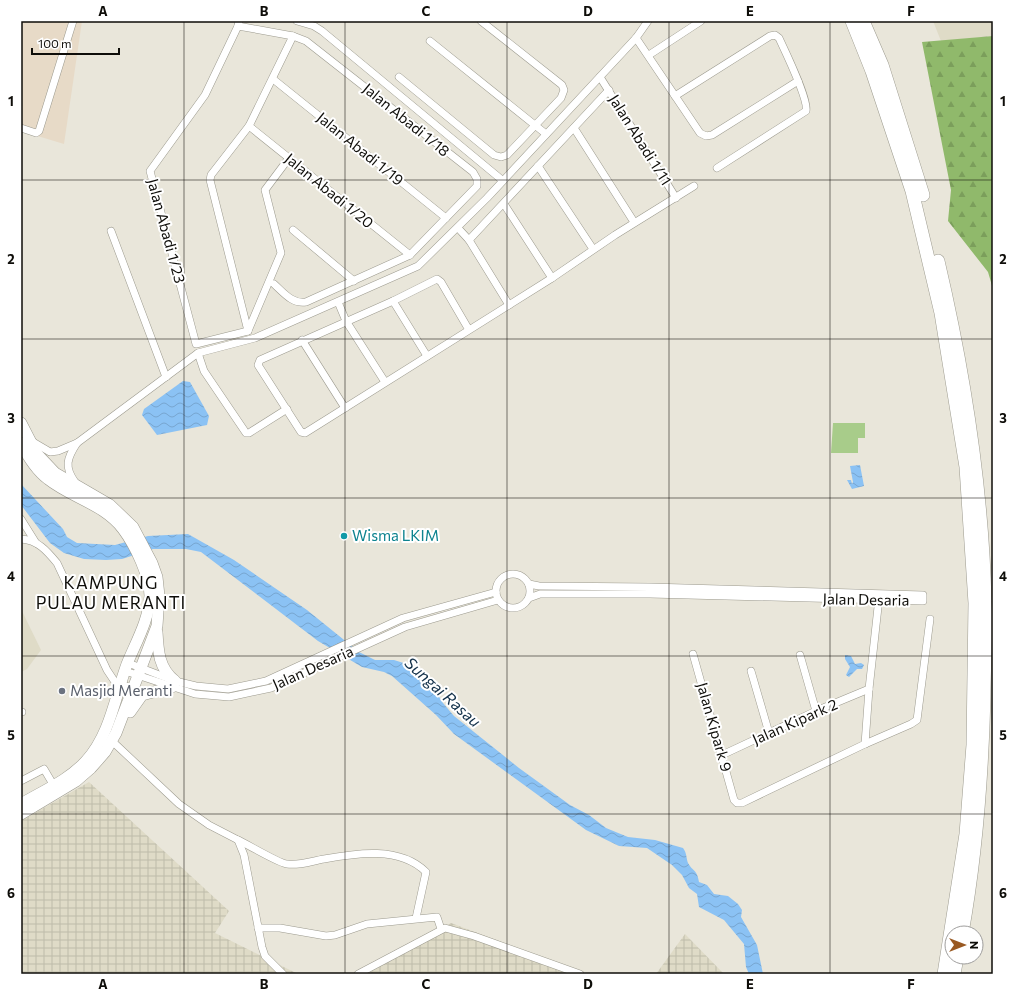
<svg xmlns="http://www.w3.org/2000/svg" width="1014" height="995" font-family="Commissioner,sans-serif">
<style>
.commercial{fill:#e7dac7}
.industrial{fill:url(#industrial-grid)}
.built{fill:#dfdbc7}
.forest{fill:url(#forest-firs)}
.garden{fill:#a8cc8a}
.water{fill:url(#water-waves)}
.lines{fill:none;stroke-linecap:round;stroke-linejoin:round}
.minor-casing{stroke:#9c9a8e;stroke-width:8}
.primary-casing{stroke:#9c9a8e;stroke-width:12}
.motorway-casing{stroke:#9c9a8e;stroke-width:14}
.minor{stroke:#fff;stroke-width:7}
.primary{stroke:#fff;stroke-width:11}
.motorway{stroke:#fff;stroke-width:13}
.grid{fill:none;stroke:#0e0d09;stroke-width:1;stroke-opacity:0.55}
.culture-dot{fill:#0f9aa8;stroke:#fff;stroke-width:1.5}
.worship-dot{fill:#6b7280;stroke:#fff;stroke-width:1.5}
.labels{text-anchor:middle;stroke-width:4;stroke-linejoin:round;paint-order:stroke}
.street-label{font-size:15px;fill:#0e0d09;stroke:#fff}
.culture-label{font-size:15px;fill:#0d838f;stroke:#fff;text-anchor:start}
.worship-label{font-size:15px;fill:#5b616d;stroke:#fff;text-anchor:start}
.water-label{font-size:16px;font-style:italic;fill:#123049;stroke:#fff}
.quarter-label{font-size:17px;letter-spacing:1px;fill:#0e0d09;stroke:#fff}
.neatline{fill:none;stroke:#0e0d09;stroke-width:1.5}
.grid-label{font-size:13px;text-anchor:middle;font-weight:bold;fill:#0e0d09}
</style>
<defs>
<pattern id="industrial-grid" width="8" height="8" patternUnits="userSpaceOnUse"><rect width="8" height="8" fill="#dfdbc7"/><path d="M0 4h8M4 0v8" fill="none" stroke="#bebbaa"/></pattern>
<pattern id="forest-firs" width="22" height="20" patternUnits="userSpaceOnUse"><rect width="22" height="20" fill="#90b96b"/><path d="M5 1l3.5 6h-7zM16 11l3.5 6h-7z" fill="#7b9e5b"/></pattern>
<pattern id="water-waves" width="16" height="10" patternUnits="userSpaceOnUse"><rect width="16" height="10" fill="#8bc2f4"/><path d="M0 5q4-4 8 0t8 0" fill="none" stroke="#77a6d0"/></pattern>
</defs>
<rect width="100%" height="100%" fill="#e9e6da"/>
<path class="commercial" d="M 21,21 L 82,21 L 64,144 L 21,131 Z"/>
<g class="industrial">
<path d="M 89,782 L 229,911 L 215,933 L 298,974 L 21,974 L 21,821 Z"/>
<path d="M 451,923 L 586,974 L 367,974 Z"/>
<path d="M 685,934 L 724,974 L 656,974 Z"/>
</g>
<g class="built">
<path d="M 933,21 L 993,21 L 993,36 L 941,41 Z"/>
<path d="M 21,609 L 41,650 L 27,669 L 21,672 Z"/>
</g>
<path class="forest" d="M 993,36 L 993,289 L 988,272 L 948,221 L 951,190 L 922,42 Z"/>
<path class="garden" d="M 833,423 L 865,423 L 865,438 L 858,438 L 858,453 L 831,453 Z"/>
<g class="water">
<path d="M 183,381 L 190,382 L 209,416 L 207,425 L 157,435 L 142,415 L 144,409 Z"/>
<path d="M 860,465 L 864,486 L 852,489 L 847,480 L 851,480 L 852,484 L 853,482 L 850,466 Z"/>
<path d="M 21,484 L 63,529 L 67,537 L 77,543 L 115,545 L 148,536 L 188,534 L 234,560 L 307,610 L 359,652 L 375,660 L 394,660 L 413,666 L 428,680 L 443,703 L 454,716 L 519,768 L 570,805 L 589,815 L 606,828 L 628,837 L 655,840 L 683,848 C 687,853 686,858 688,863 C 693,872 697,869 699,882 L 707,885 L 714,894 L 728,896 L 738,904 L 742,910 L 741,917 L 757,945 L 763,974 L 749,974 L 746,967 L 744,944 L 724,920 L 699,907 L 697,894 L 689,888 L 682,875 L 672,865 L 647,848 L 619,846 L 586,830 L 454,734 L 436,715 L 392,676 L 384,672 L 362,667 L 318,641 L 201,552 L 186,549 L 153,549 L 122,559 L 106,560 L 84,559 L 64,553 L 50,543 L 21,505 Z"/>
<path d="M 845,655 L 851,656 L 855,664 L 861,663 L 864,665 L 862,669 L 857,669 L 849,677 L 846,675 L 850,667 L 845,659 Z"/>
</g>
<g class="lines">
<defs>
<g id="minor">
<path d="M 239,21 L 238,26 L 205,95 L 150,171 L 196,344 L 248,331 L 281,253 L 265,190 L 289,158"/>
<path d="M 297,21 L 314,26 L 322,31 L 502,180"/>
<path d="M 238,26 L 293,36 L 306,41 L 473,172 L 477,179 L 477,186 L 410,255 L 306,302 C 292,304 284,293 274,284"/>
<path d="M 636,38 L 700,133 L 706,136 L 712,135 L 798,81"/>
<path d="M 430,41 L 546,134"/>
<path d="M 649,55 L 701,21"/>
<path d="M 399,77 L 494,155 L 501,157 L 507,155 L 561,98 L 564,90 L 562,85 L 481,21"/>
<path d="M 600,77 L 676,198"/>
<path d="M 273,79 L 446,218"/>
<path d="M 675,96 L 770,36 L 775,35 L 779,38 C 785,51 809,100 806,111 L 717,168"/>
<path d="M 249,126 L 410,255"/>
<path d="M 21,128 L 36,133 L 39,131 L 73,21"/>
<path d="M 574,128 L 634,222"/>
<path d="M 538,166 L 593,249"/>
<path d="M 504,204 L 552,278"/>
<path d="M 458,228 L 469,240 L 509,305"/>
<path d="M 293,230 L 354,281"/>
<path d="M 111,231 L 166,377"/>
<path d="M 469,240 L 609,90"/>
<path d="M 393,301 L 427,356"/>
<path d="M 338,302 L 346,321 L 385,382"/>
<path d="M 469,330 L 441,282 L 437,279 L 393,301 L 260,360 L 258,365 L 301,432 L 305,433 L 552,278 L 615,235 L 694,186"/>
<path d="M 248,331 L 210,180 L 211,175 L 249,126 L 293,36"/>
<path d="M 302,340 L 345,408"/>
<path d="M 198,353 L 204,371 L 246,433 L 249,433 L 287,409"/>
<path d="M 33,442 L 50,452 L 58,451 L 77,443 L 198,353 L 255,338 L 418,266 L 487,198 L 636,38 L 648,21"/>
<path d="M 75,482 C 64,467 67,458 77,443"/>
<path d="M 21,519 L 36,543"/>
<path d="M 21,539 C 38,540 47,551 57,563 L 107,670 L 115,682 L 134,689"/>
<circle cx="513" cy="591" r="17"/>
<path d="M 529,584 L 539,586 L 650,587 L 923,595 L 923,601 L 650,594 L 540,594 L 529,598"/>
<path d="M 693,654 L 734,800 L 737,803 L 742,803 L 865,744 L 911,724 L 917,720 L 930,619"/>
<path d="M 800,655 L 816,711"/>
<path d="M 128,663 L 175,681 L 196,686 L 228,689 L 266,681 L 403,618 L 496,592"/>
<path d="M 125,671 L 195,694 L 229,697 L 271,688 L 405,627 L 498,600"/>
<path d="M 751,671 L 769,733"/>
<path d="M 21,712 L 22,712"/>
<path d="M 112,741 L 179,804 L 209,825 L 238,840 L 244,855 L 262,947 L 265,956 L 283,974"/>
<path d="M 865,744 L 869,689 L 879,598"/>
<path d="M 722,755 L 816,711 L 869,689"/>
<path d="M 21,781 L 44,769 L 54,786"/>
<path d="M 238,840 C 247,844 280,864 287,864 C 299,866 312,861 324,859 C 356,853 400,846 426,872 L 416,918"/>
<path d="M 258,928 L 280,928 L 326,936 L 335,935 L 367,924 L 437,917 L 441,929"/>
<path d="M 358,974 L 445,928 L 474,936 L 580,974"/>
</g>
<g id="primary">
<path d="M 21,423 L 37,454 L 55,473 L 110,505 L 133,527 L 152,563 L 157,577 L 159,596 L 157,626 L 116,733 L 105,752 L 91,768 L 76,781 L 21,814"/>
<path d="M 21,443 C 28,457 36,470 48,479 C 72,498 104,504 123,529 C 135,545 150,576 150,596 C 149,620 136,642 127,664 C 115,697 110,735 86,761 C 69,780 43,791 21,804"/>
<path d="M 157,632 C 158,651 159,669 175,681"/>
<path d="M 130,712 L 142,695 L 172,687"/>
</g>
<g id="motorway">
<path d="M 852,21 L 872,71 L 912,191 L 941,313 L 966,467 L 975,603 L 973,745 L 966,834 L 944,974"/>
<path d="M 863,21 L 882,65 L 923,195"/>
<path d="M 938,261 C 964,372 982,487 985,601 C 987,632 984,665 984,696 C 982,776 976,855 962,933"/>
<path d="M 954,974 L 957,957"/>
</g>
</defs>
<use href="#minor" class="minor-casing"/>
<use href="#primary" class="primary-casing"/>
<use href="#motorway" class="motorway-casing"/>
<use href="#minor" class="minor"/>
<use href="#primary" class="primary"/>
<use href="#motorway" class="motorway"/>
</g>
<path class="grid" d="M 184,21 L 184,974M 345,21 L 345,974M 507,21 L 507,974M 669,21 L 669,974M 830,21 L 830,974M 21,180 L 993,180M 21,339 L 993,339M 21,498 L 993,498M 21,656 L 993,656M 21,814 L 993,814"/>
<circle class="culture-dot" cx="344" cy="536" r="4"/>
<circle class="worship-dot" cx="62" cy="691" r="4"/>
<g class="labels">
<g class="street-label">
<text transform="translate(406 120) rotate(39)" y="5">Jalan Abadi 1/18</text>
<text transform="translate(640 140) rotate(58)" y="5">Jalan Abadi 1/11</text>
<text transform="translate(360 149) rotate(39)" y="5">Jalan Abadi 1/19</text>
<text transform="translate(329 191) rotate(39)" y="5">Jalan Abadi 1/20</text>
<text transform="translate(166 231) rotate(75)" y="5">Jalan Abadi 1/23</text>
<text transform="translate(866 600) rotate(1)" y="5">Jalan Desaria</text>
<text transform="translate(313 668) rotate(-24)" y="5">Jalan Desaria</text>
<text transform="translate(795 722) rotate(-24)" y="5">Jalan Kipark 2</text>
<text transform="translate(714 727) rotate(74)" y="5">Jalan Kipark 9</text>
</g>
<g class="culture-label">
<text x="352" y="541">Wisma LKIM</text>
</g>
<g class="worship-label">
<text x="70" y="696">Masjid Meranti</text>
</g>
<g class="water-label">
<text transform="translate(443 692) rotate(42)" y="6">Sungai Rasau</text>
</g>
<g class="quarter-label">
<text x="111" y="589">KAMPUNG<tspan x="111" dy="20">PULAU MERANTI</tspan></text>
</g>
</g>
<rect width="1014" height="995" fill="none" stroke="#ffffff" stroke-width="44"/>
<g transform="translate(964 945) rotate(90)"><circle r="19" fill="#ffffff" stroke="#9f9e9d"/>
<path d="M0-3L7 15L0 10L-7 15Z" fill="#995922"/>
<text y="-6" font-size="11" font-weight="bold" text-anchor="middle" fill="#0e0d09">N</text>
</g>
<path d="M32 48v6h87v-6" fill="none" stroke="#0e0d09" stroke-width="2"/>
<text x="38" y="48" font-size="12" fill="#0e0d09" stroke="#ffffff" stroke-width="3" paint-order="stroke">100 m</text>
<rect x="22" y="22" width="970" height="951" class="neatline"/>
<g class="grid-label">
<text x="103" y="16">A</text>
<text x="264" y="16">B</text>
<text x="426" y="16">C</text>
<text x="588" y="16">D</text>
<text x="750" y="16">E</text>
<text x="911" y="16">F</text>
<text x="11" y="106">1</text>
<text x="1003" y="106">1</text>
<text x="11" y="264">2</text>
<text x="1003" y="264">2</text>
<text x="11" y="423">3</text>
<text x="1003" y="423">3</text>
<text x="11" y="581">4</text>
<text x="1003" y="581">4</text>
<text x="11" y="740">5</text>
<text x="1003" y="740">5</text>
<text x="11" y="898">6</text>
<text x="1003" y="898">6</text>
<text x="103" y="989">A</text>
<text x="264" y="989">B</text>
<text x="426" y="989">C</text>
<text x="588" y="989">D</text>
<text x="750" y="989">E</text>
<text x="911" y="989">F</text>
</g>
</svg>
